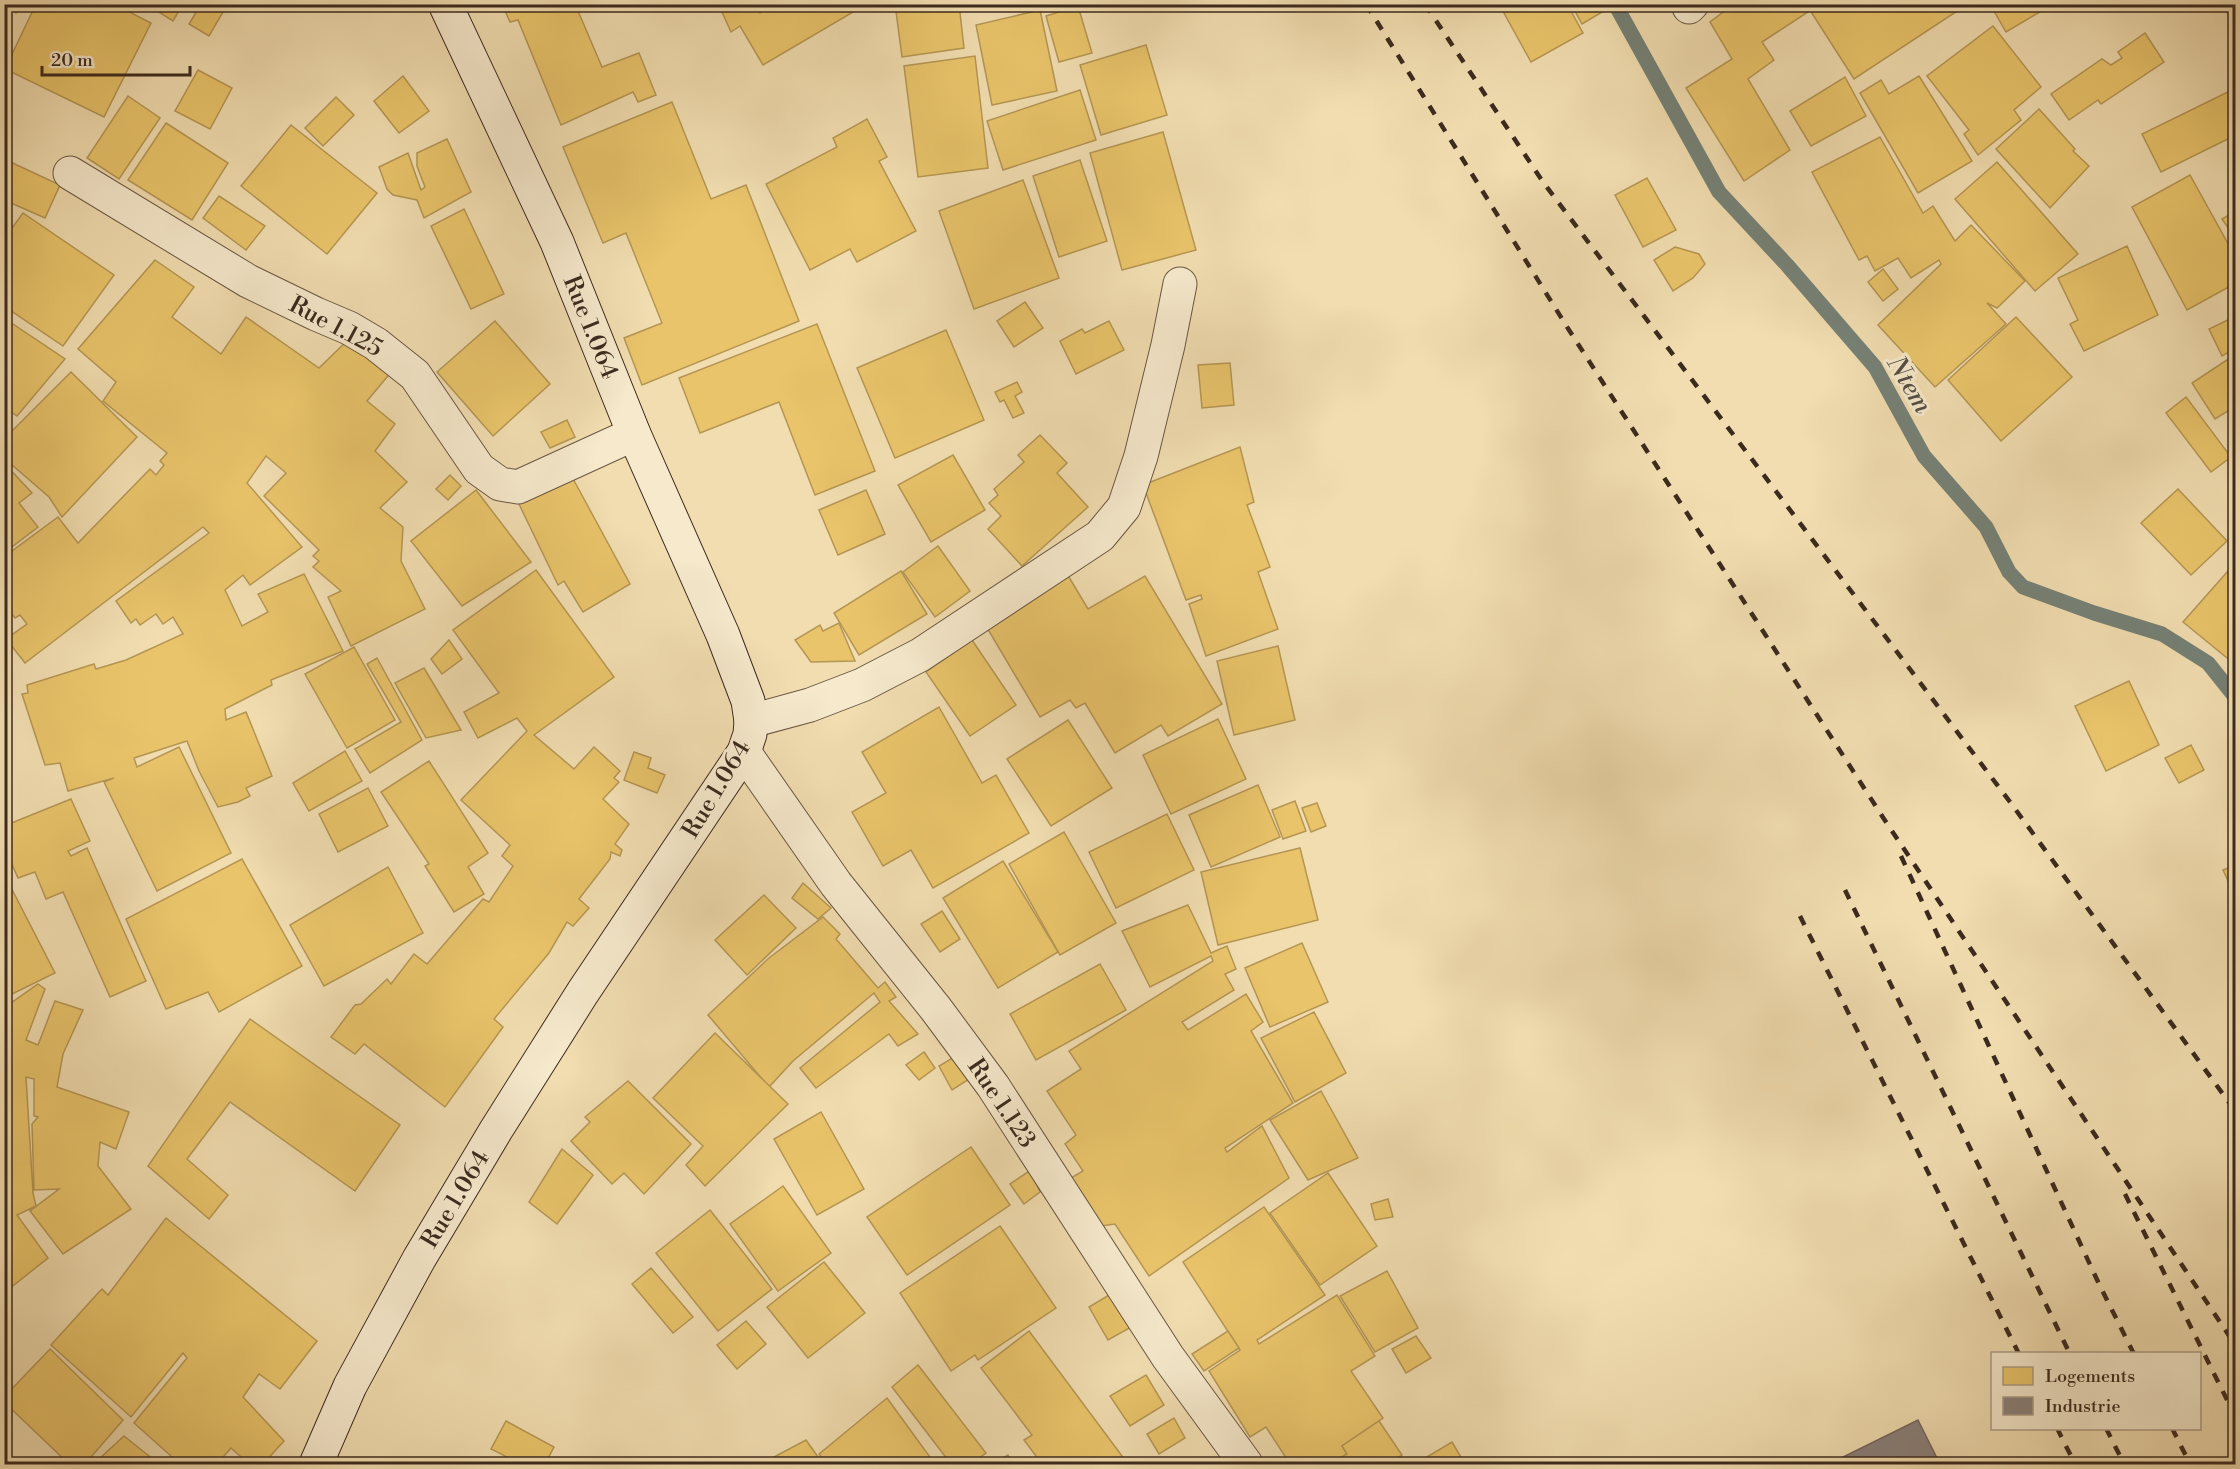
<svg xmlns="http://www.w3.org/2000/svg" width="2240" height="1469" font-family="'Libre Bodoni',serif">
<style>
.homes{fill:#e9c46a;stroke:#b59653;stroke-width:1.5}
.industry{fill:#8a817c;stroke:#736760;stroke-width:1.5}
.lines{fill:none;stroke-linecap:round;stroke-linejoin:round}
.stream{stroke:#758176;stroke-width:15}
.street-casing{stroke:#695742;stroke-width:35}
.secondary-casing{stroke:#3c2a1e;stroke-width:35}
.street{stroke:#f6e9cc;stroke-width:33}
.secondary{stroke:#f6e9cc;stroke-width:33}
.rail{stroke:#3c2a1e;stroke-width:4.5;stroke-dasharray:10 10;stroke-linecap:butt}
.labels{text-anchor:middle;stroke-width:6;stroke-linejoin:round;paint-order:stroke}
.street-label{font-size:24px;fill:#3c2a1e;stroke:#f6e9cc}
.water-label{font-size:26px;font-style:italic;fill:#544e43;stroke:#f6e9cc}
</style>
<rect width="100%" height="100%" fill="#f1ddb0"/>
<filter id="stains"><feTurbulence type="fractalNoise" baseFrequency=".00333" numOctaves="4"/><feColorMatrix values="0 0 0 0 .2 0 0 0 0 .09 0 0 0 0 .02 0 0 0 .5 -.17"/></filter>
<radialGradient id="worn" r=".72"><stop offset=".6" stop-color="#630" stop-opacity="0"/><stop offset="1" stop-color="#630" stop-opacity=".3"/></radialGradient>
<g class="homes">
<path d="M 6,4 L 23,4 L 16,13 Z"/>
<path d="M 36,4 L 114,4 L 151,23 L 104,117 L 5,69 Z"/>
<path d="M 156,4 L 183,4 L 173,21 L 154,9 Z"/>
<path d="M 201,4 L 212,4 L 223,12 L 209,36 L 189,24 Z"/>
<path d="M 502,4 L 575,4 L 602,67 L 639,53 L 656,95 L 638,102 L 633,92 L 561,125 L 518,20 L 510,22 Z"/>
<path d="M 714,4 L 756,4 L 760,13 L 775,4 L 858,4 L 860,8 L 763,65 L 740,26 L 731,32 L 721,10 L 717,11 Z"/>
<path d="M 895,4 L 959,4 L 964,48 L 902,57 Z"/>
<path d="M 1499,4 L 1567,4 L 1583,33 L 1531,62 Z"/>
<path d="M 1571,4 L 1607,4 L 1609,8 L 1582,24 Z"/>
<path d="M 1734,4 L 1803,4 L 1808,12 L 1762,42 L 1774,60 L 1748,79 L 1790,150 L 1744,181 L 1686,88 L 1732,59 L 1710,22 Z"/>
<path d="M 1806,4 L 1968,4 L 1854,79 Z"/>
<path d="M 1990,4 L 2053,4 L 2006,32 Z"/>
<path d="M 2223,4 L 2236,4 L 2236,32 Z"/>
<path d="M 1078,6 L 1092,53 L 1059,62 L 1046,16 Z"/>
<path d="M 1040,10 L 1057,91 L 992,105 L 976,25 Z"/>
<path d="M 1993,26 L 2041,87 L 2014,110 L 2021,120 L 1978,155 L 1964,134 L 1969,130 L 1927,76 Z"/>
<path d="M 2145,33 L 2164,62 L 2101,104 L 2098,100 L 2069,120 L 2051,94 L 2102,59 L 2111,65 L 2122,58 L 2118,52 Z"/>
<path d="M 1146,45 L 1167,115 L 1101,135 L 1080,65 Z"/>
<path d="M 975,56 L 988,168 L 918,177 L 904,66 Z"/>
<path d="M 198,70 L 232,88 L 210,129 L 175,111 Z"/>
<path d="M 403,76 L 429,111 L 399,133 L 374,101 Z"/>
<path d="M 1919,76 L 1972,161 L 1918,193 L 1860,93 L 1881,80 L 1889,94 Z"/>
<path d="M 1845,77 L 1866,116 L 1811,146 L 1790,111 Z"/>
<path d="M 2236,88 L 2236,135 L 2161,172 L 2142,134 Z"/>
<path d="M 1080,90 L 1096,140 L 1003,170 L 987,121 Z"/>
<path d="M 128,96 L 160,118 L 119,179 L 87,158 Z"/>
<path d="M 336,97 L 354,115 L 323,146 L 305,128 Z"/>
<path d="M 672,102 L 711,199 L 746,185 L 799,321 L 642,385 L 624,338 L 662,323 L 626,233 L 603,243 L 563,147 Z"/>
<path d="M 2039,109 L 2075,149 L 2073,151 L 2089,166 L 2050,208 L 1996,149 Z"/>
<path d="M 867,119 L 887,157 L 879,161 L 916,231 L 857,262 L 850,249 L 810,270 L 766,184 L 837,147 L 833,138 Z"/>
<path d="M 166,123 L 228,163 L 192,220 L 128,180 Z"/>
<path d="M 291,125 L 377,193 L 327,254 L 241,186 Z"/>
<path d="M 1163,132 L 1196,250 L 1122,270 L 1090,153 Z"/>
<path d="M 1880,137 L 1923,213 L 1933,206 L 1955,241 L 1971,225 L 2025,281 L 1997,308 L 1987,303 L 2006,324 L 1935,387 L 1878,325 L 1941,264 L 1939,260 L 1911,278 L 1898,258 L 1875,271 L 1867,256 L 1859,260 L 1812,172 Z"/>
<path d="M 447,139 L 471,192 L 424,218 L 417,200 L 393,195 L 387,189 L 379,167 L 408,153 L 421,190 L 425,187 L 417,166 L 417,153 Z"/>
<path d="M 4,159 L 60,185 L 45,218 L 4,200 Z"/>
<path d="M 1080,160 L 1107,241 L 1059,257 L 1033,176 Z"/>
<path d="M 1997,162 L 2078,254 L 2035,291 L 1955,199 Z"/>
<path d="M 2190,175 L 2236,258 L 2236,283 L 2187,310 L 2132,207 Z"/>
<path d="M 1647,178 L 1676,230 L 1643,247 L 1615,195 Z"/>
<path d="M 1023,180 L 1059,278 L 974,309 L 939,211 Z"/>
<path d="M 219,196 L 265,226 L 246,250 L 203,218 Z"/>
<path d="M 4,204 L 11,207 L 4,226 Z"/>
<path d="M 464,209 L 504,294 L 471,309 L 431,226 Z"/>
<path d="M 2236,211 L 2236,239 L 2222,219 Z"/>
<path d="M 23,213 L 114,275 L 63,346 L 4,306 L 4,239 Z"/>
<path d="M 2127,246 L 2158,315 L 2084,351 L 2070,324 L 2078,320 L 2058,278 Z"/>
<path d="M 1675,247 L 1699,254 L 1705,264 L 1693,278 L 1673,291 L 1654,260 Z"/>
<path d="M 155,260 L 194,287 L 172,317 L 221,354 L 246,317 L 319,368 L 352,336 L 392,371 L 367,401 L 395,424 L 375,451 L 407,482 L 380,508 L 403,527 L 401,561 L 425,609 L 351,646 L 328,597 L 341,591 L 313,567 L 319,561 L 313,556 L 319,550 L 264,496 L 286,473 L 266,456 L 247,483 L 302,547 L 250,585 L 243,575 L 225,590 L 242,626 L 268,612 L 258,594 L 304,574 L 343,651 L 271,680 L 272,685 L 225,709 L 226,720 L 246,712 L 272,776 L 246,788 L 250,796 L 238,802 L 218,807 L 199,771 L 187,741 L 134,758 L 137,767 L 179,747 L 231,853 L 157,891 L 104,782 L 114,778 L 68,791 L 60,763 L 45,765 L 22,694 L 28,693 L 27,685 L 94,664 L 96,669 L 126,660 L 183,634 L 173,617 L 163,624 L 156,614 L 140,625 L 136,619 L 131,623 L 116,601 L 209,533 L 203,527 L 25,663 L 6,639 L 27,624 L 20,615 L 15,618 L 4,604 L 4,557 L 58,517 L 78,543 L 150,469 L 156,475 L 164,465 L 160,461 L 167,453 L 103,401 L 116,382 L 78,349 Z"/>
<path d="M 1883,269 L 1898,289 L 1883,301 L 1868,282 Z"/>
<path d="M 1025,302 L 1043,328 L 1014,347 L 997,321 Z"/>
<path d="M 2236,316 L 2236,348 L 2222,356 L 2209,329 Z"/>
<path d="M 2016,317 L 2072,377 L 2001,441 L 1948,380 Z"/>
<path d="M 4,318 L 65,359 L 17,416 L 4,407 Z"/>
<path d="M 495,321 L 550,384 L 493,436 L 437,372 Z"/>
<path d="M 1109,321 L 1124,350 L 1076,374 L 1060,341 L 1082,329 L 1085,333 Z"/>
<path d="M 817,324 L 875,471 L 815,495 L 779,402 L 700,433 L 679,378 Z"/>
<path d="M 946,330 L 984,420 L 895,458 L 857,368 Z"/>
<path d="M 2236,354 L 2236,406 L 2215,419 L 2192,383 Z"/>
<path d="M 1230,363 L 1234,405 L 1202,408 L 1198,365 Z"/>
<path d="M 71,372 L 137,437 L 62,517 L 49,497 L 4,458 L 8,454 L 4,450 L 4,439 Z"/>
<path d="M 1017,382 L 1022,392 L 1015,396 L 1024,413 L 1013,418 L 1004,400 L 1000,402 L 995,392 Z"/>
<path d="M 2186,397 L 2231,457 L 2211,472 L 2166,413 Z"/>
<path d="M 567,420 L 575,437 L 550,448 L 541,432 Z"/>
<path d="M 1040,435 L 1067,463 L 1057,473 L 1088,507 L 1022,566 L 988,529 L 1001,516 L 989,503 L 998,495 L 994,489 L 1024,462 L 1018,455 Z"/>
<path d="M 1240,447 L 1254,502 L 1247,505 L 1270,567 L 1258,572 L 1278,629 L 1206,656 L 1189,604 L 1202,599 L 1201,595 L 1186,600 L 1143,485 Z"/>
<path d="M 953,455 L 985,510 L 931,542 L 898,485 Z"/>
<path d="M 4,463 L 32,493 L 19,503 L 38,527 L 4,553 Z"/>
<path d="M 450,475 L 461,486 L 448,500 L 436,489 Z"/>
<path d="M 571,475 L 630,584 L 583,612 L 564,581 L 558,585 L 518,502 Z"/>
<path d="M 2178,489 L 2227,541 L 2191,575 L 2141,523 Z"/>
<path d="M 476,490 L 531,562 L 462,606 L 411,541 Z"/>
<path d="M 866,490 L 885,534 L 838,555 L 819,510 Z"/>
<path d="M 938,546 L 970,591 L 935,617 L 903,572 Z"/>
<path d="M 2236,562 L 2236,658 L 2232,662 L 2183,622 Z"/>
<path d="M 536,570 L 614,677 L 534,735 L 574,769 L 594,747 L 620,771 L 614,778 L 619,782 L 603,799 L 629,824 L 615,844 L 622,850 L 620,856 L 611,852 L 610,859 L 579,899 L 589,908 L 573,926 L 567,922 L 549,953 L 494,1019 L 503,1027 L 445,1107 L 364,1044 L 355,1054 L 331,1037 L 355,1005 L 361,1004 L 387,979 L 391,984 L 414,954 L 427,964 L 483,899 L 489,902 L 513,866 L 502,856 L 510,845 L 461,800 L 527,731 L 517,718 L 478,738 L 464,712 L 499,693 L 453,630 Z"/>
<path d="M 901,571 L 927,614 L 859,655 L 834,613 Z"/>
<path d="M 1066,572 L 1088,609 L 1145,576 L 1222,704 L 1168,736 L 1161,725 L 1115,753 L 1085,703 L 1076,708 L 1070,700 L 1040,717 L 983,621 Z"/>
<path d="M 839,623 L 855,661 L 811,662 L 795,640 L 820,625 L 823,631 Z"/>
<path d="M 449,640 L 462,659 L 442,674 L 431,659 Z"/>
<path d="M 972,640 L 1016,705 L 970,736 L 926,672 Z"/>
<path d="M 1278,646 L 1295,720 L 1234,735 L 1217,661 Z"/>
<path d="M 354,647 L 395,720 L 347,748 L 305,674 Z"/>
<path d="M 377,658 L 422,740 L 370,773 L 355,749 L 401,722 L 367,664 Z"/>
<path d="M 424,668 L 461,730 L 426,738 L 395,683 Z"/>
<path d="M 2129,681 L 2159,745 L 2106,771 L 2075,706 Z"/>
<path d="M 939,707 L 982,783 L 996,775 L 1029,833 L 933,888 L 911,850 L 883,866 L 852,812 L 886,793 L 862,752 Z"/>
<path d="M 1218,719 L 1246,779 L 1171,814 L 1143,755 Z"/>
<path d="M 1068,720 L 1112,788 L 1051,826 L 1007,759 Z"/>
<path d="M 2191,745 L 2204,770 L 2179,783 L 2165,758 Z"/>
<path d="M 345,751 L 362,781 L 309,811 L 293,783 Z"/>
<path d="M 634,752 L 651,758 L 648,768 L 665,775 L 657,793 L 624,780 Z"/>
<path d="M 429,761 L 488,853 L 468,867 L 484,894 L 454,912 L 425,866 L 429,864 L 381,792 Z"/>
<path d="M 1258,785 L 1280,837 L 1211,867 L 1189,815 Z"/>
<path d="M 368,788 L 388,826 L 338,852 L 319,814 Z"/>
<path d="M 71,799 L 90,841 L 68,851 L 71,856 L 87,848 L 146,981 L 110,997 L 63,892 L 46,899 L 35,872 L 18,878 L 4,846 L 4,826 Z"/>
<path d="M 1295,801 L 1306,831 L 1283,839 L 1272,810 Z"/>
<path d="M 1317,803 L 1326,826 L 1311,832 L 1302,808 Z"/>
<path d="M 1167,814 L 1194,870 L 1116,908 L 1089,852 Z"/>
<path d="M 1064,832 L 1116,923 L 1060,955 L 1009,864 Z"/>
<path d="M 1300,848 L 1318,920 L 1218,945 L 1201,872 Z"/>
<path d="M 242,859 L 302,966 L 219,1012 L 208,992 L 166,1009 L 126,919 Z"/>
<path d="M 1003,861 L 1058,952 L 998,988 L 943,898 Z"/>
<path d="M 2236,865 L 2236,898 L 2223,870 Z"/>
<path d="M 388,867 L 423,933 L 324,986 L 290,925 Z"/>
<path d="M 4,874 L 55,973 L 4,998 Z"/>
<path d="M 803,883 L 831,908 L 818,919 L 792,898 Z"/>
<path d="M 764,895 L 796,928 L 747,975 L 715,940 Z"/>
<path d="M 1188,905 L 1211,953 L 1227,946 L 1236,969 L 1225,974 L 1234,990 L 1182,1022 L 1188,1030 L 1246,994 L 1263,1022 L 1251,1031 L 1293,1103 L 1225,1148 L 1227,1152 L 1262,1126 L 1289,1178 L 1149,1276 L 1115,1224 L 1101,1226 L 1071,1178 L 1083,1171 L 1065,1144 L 1076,1135 L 1047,1091 L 1081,1069 L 1069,1051 L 1213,961 L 1211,956 L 1150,987 L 1122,931 Z"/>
<path d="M 942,911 L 960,939 L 940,952 L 921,924 Z"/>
<path d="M 823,917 L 840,934 L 836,939 L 878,988 L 885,982 L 896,997 L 889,1001 L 918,1034 L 898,1046 L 889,1034 L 816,1088 L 800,1068 L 880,1002 L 874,993 L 793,1061 L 769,1087 L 708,1015 L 769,958 Z"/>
<path d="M 1302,943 L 1328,1002 L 1270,1027 L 1245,968 Z"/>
<path d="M 1100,964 L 1126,1010 L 1036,1060 L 1010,1014 Z"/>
<path d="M 38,984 L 45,989 L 26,1040 L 38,1045 L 55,1001 L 83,1010 L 63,1054 L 57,1087 L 129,1112 L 116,1149 L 100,1142 L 98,1166 L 131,1209 L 63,1254 L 30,1211 L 59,1189 L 34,1190 L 32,1124 L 38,1117 L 34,1116 L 34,1079 L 26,1077 L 33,1193 L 36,1206 L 17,1215 L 48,1258 L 4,1293 L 4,1008 Z"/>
<path d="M 1314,1012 L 1346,1073 L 1295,1102 L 1261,1038 Z"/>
<path d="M 250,1019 L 400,1125 L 355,1191 L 230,1102 L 187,1159 L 228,1195 L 209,1219 L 148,1166 Z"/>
<path d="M 715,1033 L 788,1104 L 705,1186 L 686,1165 L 703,1146 L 653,1098 Z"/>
<path d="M 924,1052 L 935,1068 L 919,1080 L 906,1065 Z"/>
<path d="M 961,1053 L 974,1076 L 952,1090 L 939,1066 Z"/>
<path d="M 628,1081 L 691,1144 L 644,1194 L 624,1173 L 612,1184 L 571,1141 L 590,1122 L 585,1117 Z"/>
<path d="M 1321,1091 L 1358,1158 L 1308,1180 L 1270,1120 Z"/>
<path d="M 821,1112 L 864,1189 L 817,1215 L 774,1139 Z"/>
<path d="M 971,1147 L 1010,1205 L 907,1275 L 867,1217 Z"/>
<path d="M 562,1149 L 593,1175 L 557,1224 L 529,1202 Z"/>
<path d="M 1031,1170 L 1040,1192 L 1024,1204 L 1010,1184 Z"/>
<path d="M 1328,1173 L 1377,1246 L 1320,1285 L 1270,1213 Z"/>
<path d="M 783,1186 L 831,1253 L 778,1291 L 730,1224 Z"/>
<path d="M 1388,1199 L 1393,1217 L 1375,1220 L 1371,1204 Z"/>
<path d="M 1264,1207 L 1325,1295 L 1257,1340 L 1259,1344 L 1337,1295 L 1375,1356 L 1351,1371 L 1383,1418 L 1342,1446 L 1347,1454 L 1331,1464 L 1290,1464 L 1266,1427 L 1250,1437 L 1209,1371 L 1240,1350 L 1183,1262 Z"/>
<path d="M 710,1210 L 772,1289 L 718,1331 L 656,1253 Z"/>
<path d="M 166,1218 L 317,1341 L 280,1389 L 259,1374 L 243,1397 L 284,1441 L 263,1464 L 249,1464 L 231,1448 L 217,1464 L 180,1464 L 134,1423 L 187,1358 L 183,1353 L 131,1417 L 51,1345 L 99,1292 L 102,1289 L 108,1295 Z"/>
<path d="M 1000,1226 L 1056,1308 L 978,1360 L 975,1355 L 951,1371 L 900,1293 Z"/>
<path d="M 824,1262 L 865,1313 L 808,1358 L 767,1307 Z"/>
<path d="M 651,1268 L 693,1317 L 673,1333 L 632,1284 Z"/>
<path d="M 1387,1271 L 1418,1328 L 1375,1352 L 1340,1296 Z"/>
<path d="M 1114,1292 L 1133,1326 L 1108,1340 L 1089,1307 Z"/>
<path d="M 746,1321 L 766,1344 L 737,1369 L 717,1345 Z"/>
<path d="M 1029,1331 L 1128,1464 L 1042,1464 L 1024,1440 L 1032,1435 L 981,1368 Z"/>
<path d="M 1228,1331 L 1239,1348 L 1204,1371 L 1192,1354 Z"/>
<path d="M 1416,1336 L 1431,1358 L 1406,1373 L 1392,1349 Z"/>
<path d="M 50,1349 L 123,1420 L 85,1464 L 69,1464 L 4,1402 L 4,1397 Z"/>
<path d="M 918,1365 L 986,1453 L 971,1464 L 949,1464 L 951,1464 L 892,1387 Z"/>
<path d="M 1146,1375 L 1164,1405 L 1130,1426 L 1110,1396 Z"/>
<path d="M 887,1398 L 935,1464 L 828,1464 L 819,1454 Z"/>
<path d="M 1174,1418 L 1185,1438 L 1159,1454 L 1147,1434 Z"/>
<path d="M 506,1421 L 554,1447 L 545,1464 L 521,1464 L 491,1449 Z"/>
<path d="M 1379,1421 L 1402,1455 L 1387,1464 L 1330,1464 L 1347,1454 L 1342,1446 Z"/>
<path d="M 124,1436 L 159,1464 L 103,1464 L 98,1460 Z"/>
<path d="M 806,1440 L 823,1464 L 776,1464 L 772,1458 Z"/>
<path d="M 1452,1442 L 1465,1464 L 1415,1464 Z"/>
<path d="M 1008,1455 L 1013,1464 L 992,1464 Z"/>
</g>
<path class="industry" d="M 1918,1420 L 1940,1464 L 1829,1464 L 1904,1427 Z"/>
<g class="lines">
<path class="stream" d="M 1615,4 L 1719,192 L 1787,265 L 1875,367 L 1924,456 L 1986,527 L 2009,572 L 2023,587 L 2094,613 L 2162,634 L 2208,663 L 2236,698"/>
<defs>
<g id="street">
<path d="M 1689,7 L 1692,4"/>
<path d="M 70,173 L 248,281 L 316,314 L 349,328 L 376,344 L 415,375 L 479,469 L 500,484 L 518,487 L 634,434"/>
<path d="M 751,721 L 810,705 L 862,685 L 920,655 L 1100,536 L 1124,507 L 1141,456 L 1168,345 L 1180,284"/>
<path d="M 744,752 L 836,884 L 936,1009 L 993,1086 L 1168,1357 L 1246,1464"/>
</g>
<path id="secondary" d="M 316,1464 L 350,1386 L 419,1259 L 496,1130 L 583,992 L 744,752 L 750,734 L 751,721 L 748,701 L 723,635 L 634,434 L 557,242 L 445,4"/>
</defs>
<use href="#street" class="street-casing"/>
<use href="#secondary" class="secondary-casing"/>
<use href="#street" class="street"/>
<use href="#secondary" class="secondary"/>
<g class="rail">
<path d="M 1366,4 L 1569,330 L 1884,819 L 2236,1346"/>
<path d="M 1425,4 L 1543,182 L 2013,806 L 2236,1112"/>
<path d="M 1901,856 L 2099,1284 L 2134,1354"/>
<path d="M 1845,890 L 2070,1354"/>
<path d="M 1800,916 L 2019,1354"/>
<path d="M 2125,1194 L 2236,1418"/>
<path d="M 2057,1428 L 2075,1464"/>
<path d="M 2106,1428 L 2124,1464"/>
<path d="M 2172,1428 L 2190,1464"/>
</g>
</g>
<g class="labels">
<g class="street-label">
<text transform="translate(336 326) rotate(28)" y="8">Rue 1.125</text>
<text transform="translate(591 327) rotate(68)" y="8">Rue 1.064</text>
<text transform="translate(716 789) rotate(-59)" y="8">Rue 1.064</text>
<text transform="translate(1002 1103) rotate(56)" y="8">Rue 1.123</text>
<text transform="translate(455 1199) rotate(-59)" y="8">Rue 1.064</text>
</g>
<g class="water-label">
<text transform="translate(1910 384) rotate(59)" y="9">Ntem</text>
</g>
</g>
<rect width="2240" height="1469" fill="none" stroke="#f1ddb0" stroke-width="24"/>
<rect x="6" y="6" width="2228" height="1457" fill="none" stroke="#3c2a1e" stroke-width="3"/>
<rect x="12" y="12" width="2216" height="1445" fill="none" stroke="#3c2a1e" stroke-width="1.5"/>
<rect x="1991" y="1352" width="210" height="78" fill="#f6e9cc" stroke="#ac9d86" stroke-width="1.5"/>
<rect x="2003" y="1367" width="30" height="18" fill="#e9c46a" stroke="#ac9d86" stroke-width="1.5"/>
<text x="2045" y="1382" font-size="18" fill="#3c2a1e">Logements</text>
<rect x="2003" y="1397" width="30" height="18" fill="#8a817c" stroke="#ac9d86" stroke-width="1.5"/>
<text x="2045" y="1412" font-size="18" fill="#3c2a1e">Industrie</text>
<path d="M42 66v9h148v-9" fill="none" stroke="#3c2a1e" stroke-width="3"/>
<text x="51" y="66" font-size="18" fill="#3c2a1e" stroke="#f6e9cc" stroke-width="4.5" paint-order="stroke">20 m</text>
<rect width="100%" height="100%" filter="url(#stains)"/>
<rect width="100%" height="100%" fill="url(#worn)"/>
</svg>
